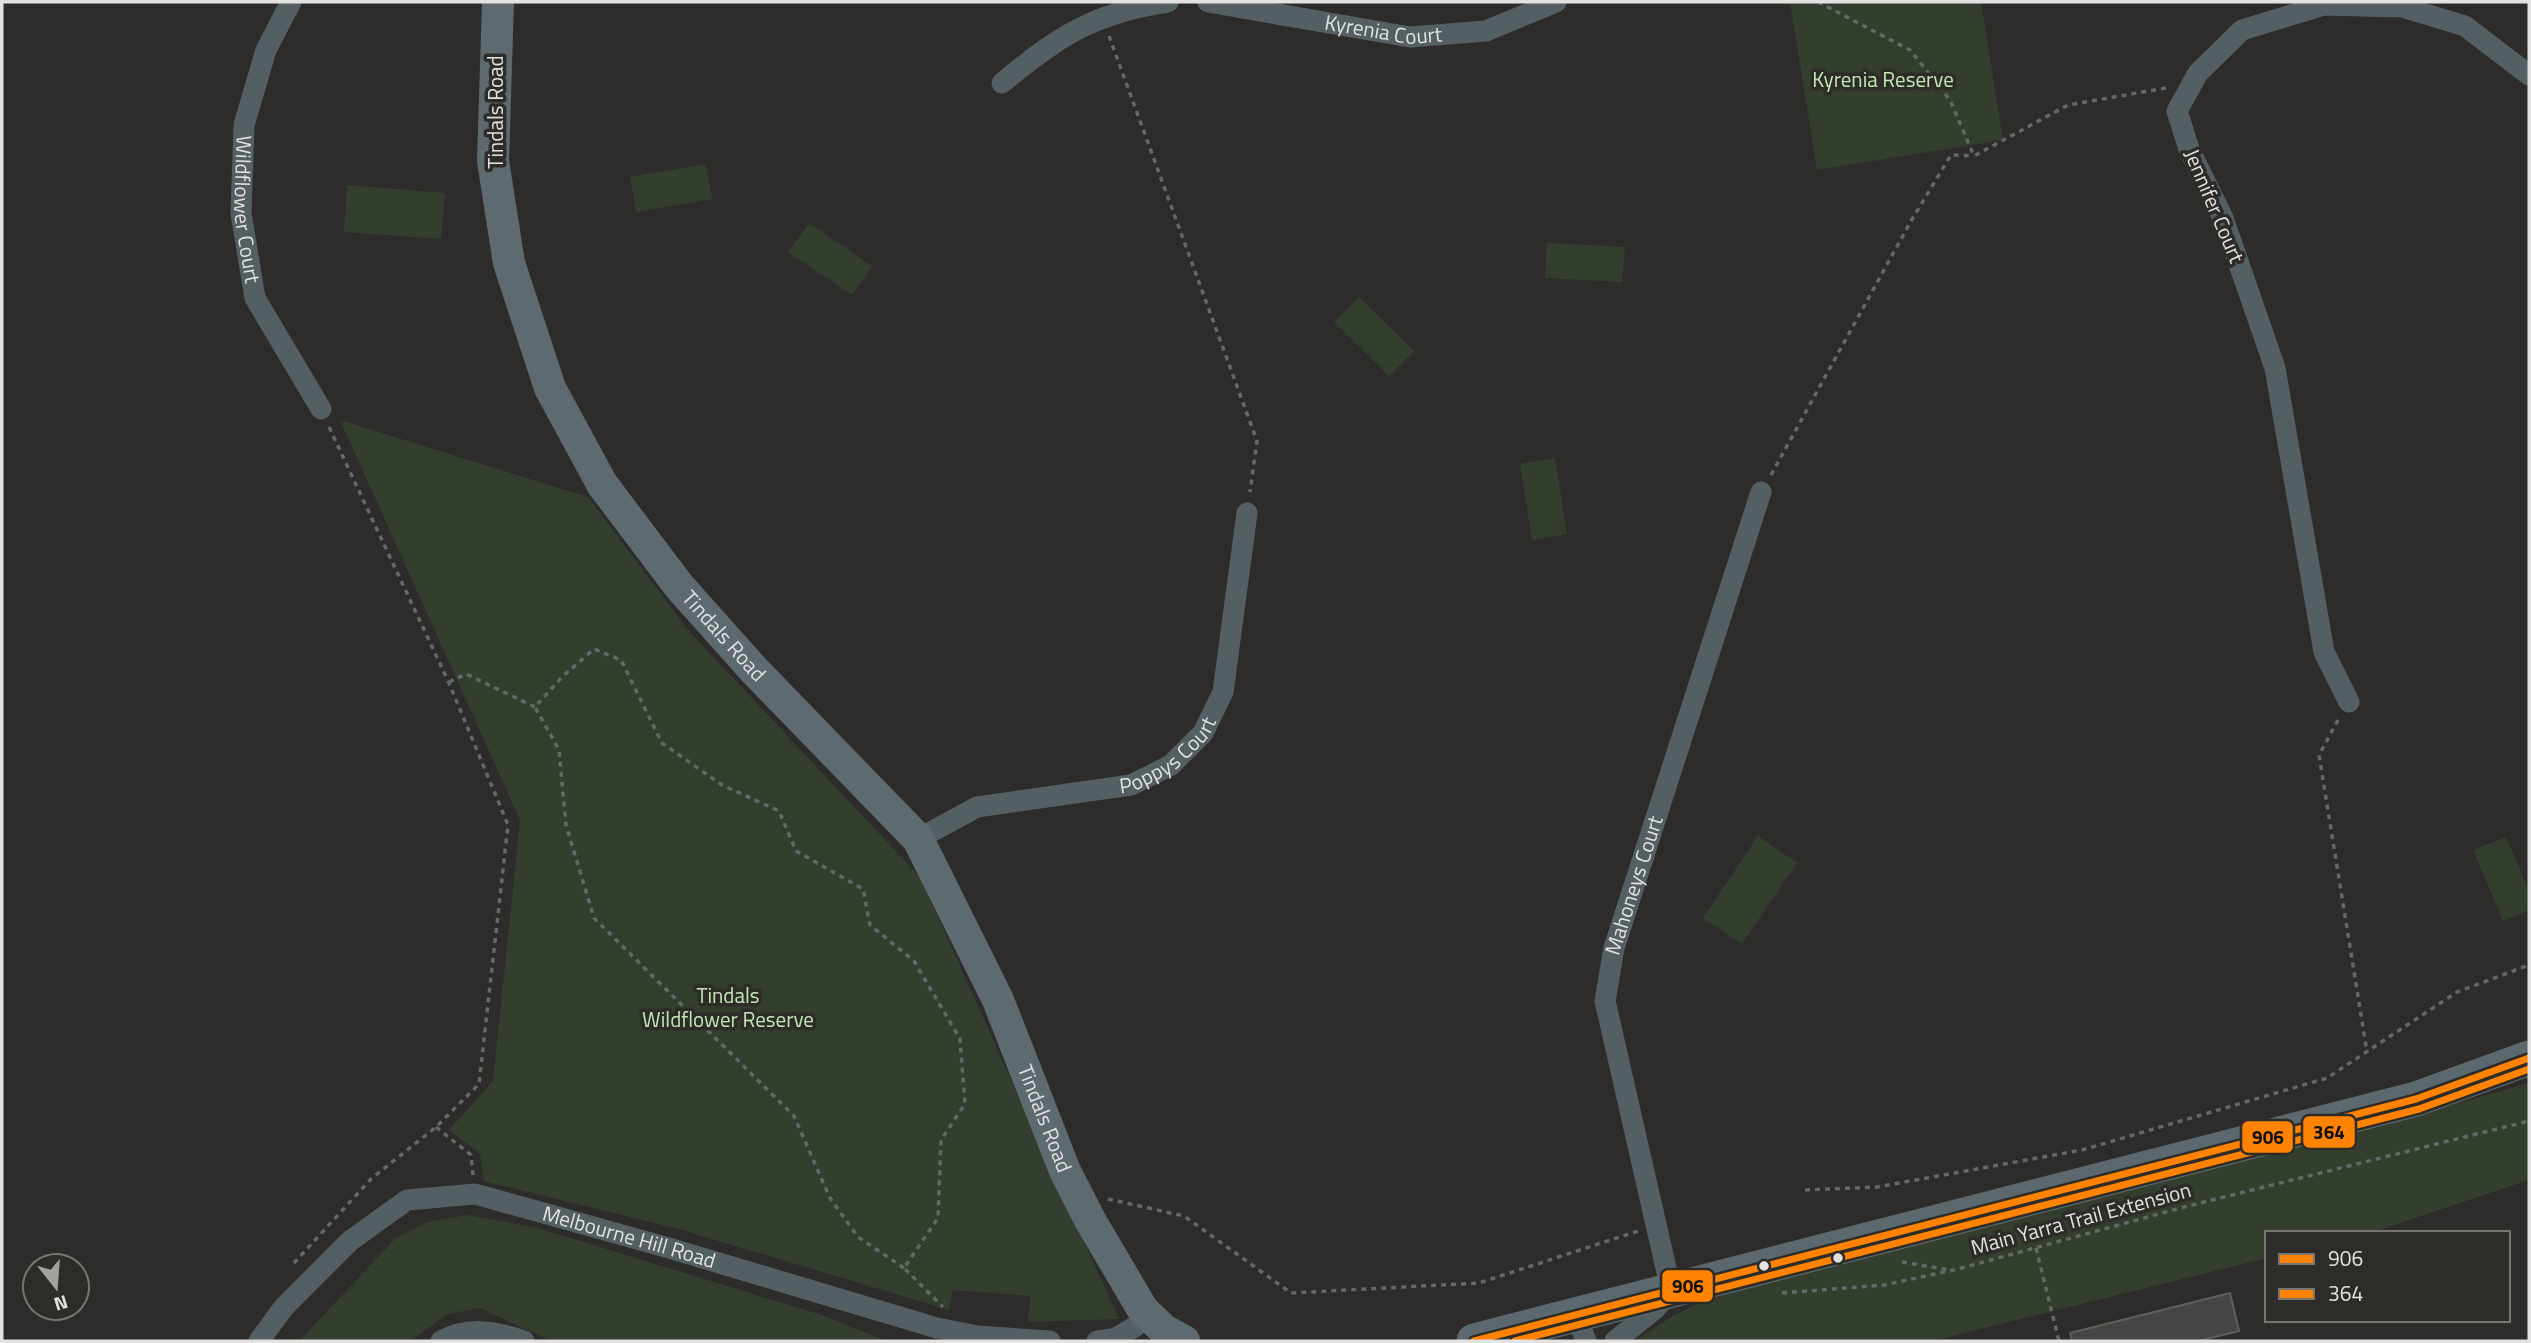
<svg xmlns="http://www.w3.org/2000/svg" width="2531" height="1343" font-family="'Titillium Web',sans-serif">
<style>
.green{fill:#333e2f}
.building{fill:#454543;stroke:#5e5e5c;stroke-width:2}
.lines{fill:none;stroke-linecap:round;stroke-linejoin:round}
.path{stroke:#63686b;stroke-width:3.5;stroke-dasharray:5 5;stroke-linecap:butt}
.street{stroke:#545f64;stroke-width:21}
.secondary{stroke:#5d6a70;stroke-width:32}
.primary{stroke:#5b686d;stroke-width:35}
.bus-1-casing{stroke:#2e2c29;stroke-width:12}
.bus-2-casing{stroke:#2e2c29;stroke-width:12}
.bus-1{stroke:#ff8200;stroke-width:7}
.bus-2{stroke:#ff8200;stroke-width:7}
.bus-dot{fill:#e3e2e0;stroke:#2e2c29;stroke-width:2.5}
.labels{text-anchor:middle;stroke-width:7;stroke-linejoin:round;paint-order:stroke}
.street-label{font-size:21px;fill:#e3e2e0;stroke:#2e2c29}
.park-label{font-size:21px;fill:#c0e7b4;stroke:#2e2c29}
.line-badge{stroke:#2e2c29;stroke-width:2.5}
.pale-badge-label{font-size:19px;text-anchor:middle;font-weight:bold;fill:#111}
</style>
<rect width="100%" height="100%" fill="#2d2c2a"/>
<g class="green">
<path d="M 1790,2 L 1981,2 L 2003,140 L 1817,170 Z"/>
<path d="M 706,164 L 712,199 L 636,212 L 630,177 Z"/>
<path d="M 347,185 L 445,193 L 441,239 L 344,232 Z"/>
<path d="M 809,223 L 872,266 L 852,295 L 788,252 Z"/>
<path d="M 1547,243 L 1625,247 L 1622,282 L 1545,278 Z"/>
<path d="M 1359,297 L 1414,351 L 1389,376 L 1334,322 Z"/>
<path d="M 340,420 L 588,497 L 688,630 L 920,877 L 1119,1319 L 1027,1322 L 1031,1296 L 953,1290 L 949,1310 L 678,1229 L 484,1181 L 480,1154 L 449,1130 L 493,1081 L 520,820 Z"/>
<path d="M 1555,458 L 1567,534 L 1532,540 L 1520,464 Z"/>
<path d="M 1758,836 L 1797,863 L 1742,944 L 1703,918 Z"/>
<path d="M 2506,837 L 2529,891 L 2529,910 L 2503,921 L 2473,850 Z"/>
<path d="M 2529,1083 L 2529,1180 L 2385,1228 L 2367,1233 L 2267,1233 L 2267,1258 L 1932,1341 L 1635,1341 L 1671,1317 L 1696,1304 L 1808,1268 L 2377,1126 Z"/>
<path d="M 468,1215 L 538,1228 L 822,1315 L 887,1341 L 551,1341 L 480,1308 L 448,1314 L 410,1341 L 299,1341 L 396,1238 L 427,1222 Z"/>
</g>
<path class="building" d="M 2230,1293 L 2239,1331 L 2198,1341 L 2072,1341 L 2070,1333 Z"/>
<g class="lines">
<g class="path">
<path d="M 1818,2 L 1910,50 L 1950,100 L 1974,156 L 2068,105 L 2166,88"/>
<path d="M 1109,36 L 1257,441 L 1250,492"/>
<path d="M 1771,475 L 1911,221 L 1951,155 L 1974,156"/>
<path d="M 449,682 L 466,674 L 535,707"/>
<path d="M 2338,720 L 2319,755 L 2367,1052"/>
<path d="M 436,1127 L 471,1155 L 473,1175"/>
<path d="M 1805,1190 L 1877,1187 L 2082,1150 L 2327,1078 L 2457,992 L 2529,965"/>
<path d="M 1108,1199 L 1184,1216 L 1291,1293 L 1479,1283 L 1638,1231"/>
<path d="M 2036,1248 L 2059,1341"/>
<path d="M 1902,1262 L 1950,1270"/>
<path d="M 294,1263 L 371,1179 L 436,1127 L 479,1084 L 508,825 L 449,683 L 329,427"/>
<path d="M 904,1268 L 858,1237 L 830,1198 L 794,1116 L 594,918 L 566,825 L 559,750 L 535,707 L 562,677 L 594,649 L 621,660 L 662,743 L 722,785 L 779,811 L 796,851 L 863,889 L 870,925 L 914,961 L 960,1039 L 965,1104 L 941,1140 L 938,1218 L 904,1268 L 943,1307"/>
<path d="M 1782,1293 L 1884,1285 L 1958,1269 L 2188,1206 L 2529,1121"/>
</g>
<g class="street">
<path id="s1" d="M 291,2 L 266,50 L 244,125 L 241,213 L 255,298 L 321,409"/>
<path id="s2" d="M 1208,2 L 1410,37 L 1486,31 L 1556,2"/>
<path d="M 1002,83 C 1059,36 1093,13 1168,2"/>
<path d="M 2349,702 L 2324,652 L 2275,368 L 2223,218 L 2189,149 L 2177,111 L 2198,73 L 2242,30 L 2324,5 L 2402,7 L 2465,26 L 2529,75"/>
<path id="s3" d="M 918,839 L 977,807 L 1131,785 L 1171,765 L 1203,733 L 1223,692 L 1247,513"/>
<path d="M 1576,1315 L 1586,1341"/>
<path id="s4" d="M 259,1341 L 284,1307 L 350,1241 L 407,1200 L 475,1194 L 669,1248 L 937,1328 L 977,1336 L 1050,1341"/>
<path d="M 441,1341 C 469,1326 495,1331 524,1341"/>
<path d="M 1097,1341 L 1116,1338 L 1136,1326"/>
<path id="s5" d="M 1615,1341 L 1655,1309 L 1671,1290 L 1605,1001 L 1614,948 L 1761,492"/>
</g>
<path class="secondary" id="s6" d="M 498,2 L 493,161 L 509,263 L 550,388 L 602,484 L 679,586 L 754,670 L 918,839 L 998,1000 L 1065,1171 L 1090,1220 L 1143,1310 L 1164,1330 L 1184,1341"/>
<path class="primary" d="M 1474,1341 L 2416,1099 L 2529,1058"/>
<defs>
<path id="bus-1" d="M 1474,1341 L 2416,1099 L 2529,1058"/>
<path id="bus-2" d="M 1515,1341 L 2419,1109 L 2529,1069"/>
</defs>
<use href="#bus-1" class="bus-1-casing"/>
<use href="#bus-2" class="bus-2-casing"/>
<use href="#bus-1" class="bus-1"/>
<use href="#bus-2" class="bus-2"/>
</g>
<g class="bus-dot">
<circle cx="1838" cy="1258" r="6"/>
<circle cx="1764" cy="1266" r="6"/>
</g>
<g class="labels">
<g class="street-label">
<text dy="7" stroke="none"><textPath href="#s2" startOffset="178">Kyrenia Court</textPath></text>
<text transform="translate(496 112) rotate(-90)" y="7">Tindals Road</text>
<text transform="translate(2214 206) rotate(67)" y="7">Jennifer Court</text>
<text dy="7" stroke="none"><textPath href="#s1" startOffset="217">Wildflower Court</textPath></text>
<text dy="7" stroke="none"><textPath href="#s6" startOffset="698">Tindals Road</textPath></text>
<text dy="7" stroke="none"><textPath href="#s3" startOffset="270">Poppys Court</textPath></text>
<text dy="7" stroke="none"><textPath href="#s5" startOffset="492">Mahoneys Court</textPath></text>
<text dy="7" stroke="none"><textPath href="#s6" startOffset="1286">Tindals Road</textPath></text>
<text transform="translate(2081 1219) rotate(-15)" y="7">Main Yarra Trail Extension</text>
<text dy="7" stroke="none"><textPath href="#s4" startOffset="434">Melbourne Hill Road</textPath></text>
</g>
<g class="park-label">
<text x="1883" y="87">Kyrenia Reserve</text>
<text x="728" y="1003">Tindals<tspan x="728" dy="24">Wildflower Reserve</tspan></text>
</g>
</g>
<g class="line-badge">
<rect x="2302" y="1115" width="54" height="34" rx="7" fill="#ff8200"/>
<rect x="2241" y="1120" width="53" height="34" rx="7" fill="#ff8200"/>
<rect x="1661" y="1269" width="53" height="34" rx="7" fill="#ff8200"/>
</g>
<g class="pale-badge-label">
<text x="2329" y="1139">364</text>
<text x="2268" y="1144">906</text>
<text x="1688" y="1293">906</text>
</g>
<rect width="2531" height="1343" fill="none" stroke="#e3e2e0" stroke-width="7"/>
<rect x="2265" y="1231" width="245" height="91" fill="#2e2c29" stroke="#767572" stroke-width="2"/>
<rect x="2279" y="1254" width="35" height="10" fill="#ff8200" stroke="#767572" stroke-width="2"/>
<text x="2328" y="1266" font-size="21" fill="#e3e2e0">906</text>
<rect x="2279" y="1289" width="35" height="10" fill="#ff8200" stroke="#767572" stroke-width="2"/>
<text x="2328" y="1301" font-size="21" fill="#e3e2e0">364</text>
<g transform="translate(56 1287) rotate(163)"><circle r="33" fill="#2e2c29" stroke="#767572" stroke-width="2"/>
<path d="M0-5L12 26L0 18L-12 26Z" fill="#a3a2a0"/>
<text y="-10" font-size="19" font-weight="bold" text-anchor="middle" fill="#e3e2e0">N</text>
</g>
</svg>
